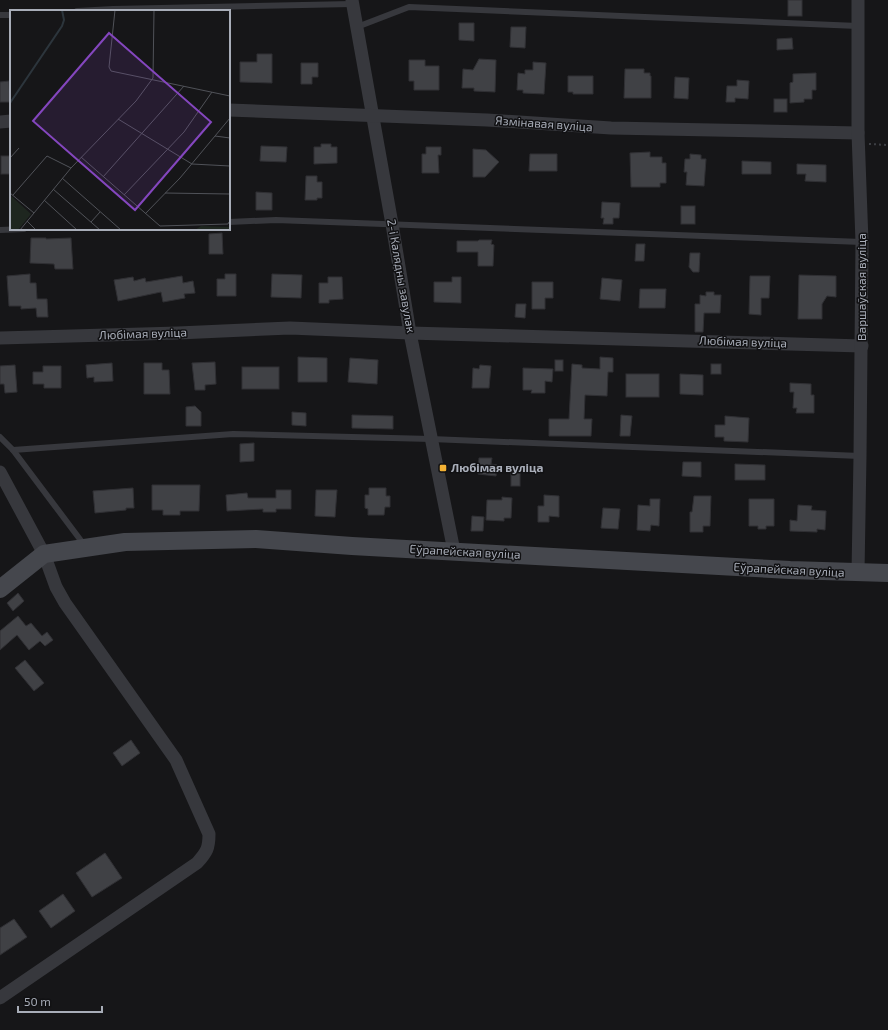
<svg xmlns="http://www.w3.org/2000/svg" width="888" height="1030" font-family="'Exo 2',sans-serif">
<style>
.building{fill:#404145;stroke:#303034}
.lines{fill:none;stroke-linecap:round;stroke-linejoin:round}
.path{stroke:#3d3f44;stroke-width:2;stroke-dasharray:2 3;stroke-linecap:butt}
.lane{stroke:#37383d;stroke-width:6}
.street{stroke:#37383d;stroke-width:13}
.secondary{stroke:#45474d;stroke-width:18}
.poi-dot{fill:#f2b134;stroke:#111113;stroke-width:1.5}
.labels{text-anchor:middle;stroke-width:3;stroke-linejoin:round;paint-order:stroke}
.street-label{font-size:12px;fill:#a8adb8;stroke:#111113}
.poi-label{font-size:12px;font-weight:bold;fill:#a8adb8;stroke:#111113;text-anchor:start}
.inset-river{fill:none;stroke:#2c353c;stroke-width:2}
.inset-road{fill:none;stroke:#505258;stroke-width:1}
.view{fill:#8446be;fill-opacity:0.15;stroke:#8446be;stroke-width:2}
.inset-edge{fill:none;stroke:#a8adb8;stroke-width:2}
</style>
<rect width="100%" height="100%" fill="#161618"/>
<g class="building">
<rect x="788" y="0" width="14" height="16"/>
<path d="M 459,23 L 474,23 L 474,41 L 459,40 Z"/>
<path d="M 511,27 L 526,27 L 525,48 L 510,47 Z"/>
<path d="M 792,38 L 793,49 L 777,50 L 777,39 Z"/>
<path d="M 257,54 L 272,54 L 272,83 L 240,82 L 240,62 L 257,62 Z"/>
<path d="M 479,59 L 496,60 L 495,92 L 474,91 L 474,88 L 462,88 L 463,69 L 473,70 Z"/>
<path d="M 409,60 L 425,60 L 425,66 L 439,66 L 439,90 L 414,90 L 414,81 L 409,81 Z"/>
<path d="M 533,62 L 546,63 L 544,94 L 523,93 L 523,90 L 517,90 L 518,73 L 525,74 L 525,70 L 533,70 Z"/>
<path d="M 301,63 L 318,63 L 318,77 L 312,77 L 312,84 L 301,84 Z"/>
<path d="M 625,69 L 644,69 L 644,73 L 650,73 L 650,76 L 651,76 L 651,98 L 624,98 Z"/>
<path d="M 816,73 L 816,90 L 812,90 L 812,99 L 804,99 L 804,102 L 790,103 L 790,83 L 793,82 L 793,74 Z"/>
<path d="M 568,76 L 593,76 L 593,94 L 573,94 L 573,92 L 568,92 Z"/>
<path d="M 675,77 L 689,78 L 688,99 L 674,98 Z"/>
<path d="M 737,80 L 749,81 L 748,99 L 735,98 L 735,102 L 726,102 L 727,86 L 737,86 Z"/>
<path d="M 9,81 L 10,102 L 0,102 L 0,82 Z"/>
<rect x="774" y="99" width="13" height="13"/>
<path d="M 321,144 L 331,144 L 331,147 L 337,147 L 337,163 L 314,164 L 314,147 L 321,147 Z"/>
<path d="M 261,146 L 287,147 L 286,162 L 260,161 Z"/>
<path d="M 426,147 L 441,147 L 441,155 L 438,155 L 439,173 L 422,173 L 422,154 L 426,154 Z"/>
<path d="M 473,149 L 486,150 L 499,162 L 485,177 L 473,177 Z"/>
<path d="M 650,152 L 650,157 L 662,157 L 662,163 L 666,163 L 666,183 L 660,183 L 660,187 L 631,187 L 630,153 Z"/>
<path d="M 530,154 L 557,154 L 557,171 L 529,171 Z"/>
<path d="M 690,154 L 701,155 L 701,159 L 706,159 L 704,186 L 686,185 L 687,172 L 684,172 L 685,159 L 690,159 Z"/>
<rect x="1" y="156" width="10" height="18"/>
<path d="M 742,161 L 771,162 L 771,174 L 742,174 Z"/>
<path d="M 797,164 L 826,165 L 826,182 L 805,181 L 806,174 L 797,174 Z"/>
<path d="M 306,176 L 317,176 L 317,182 L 322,182 L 322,198 L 317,198 L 317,200 L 305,200 Z"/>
<path d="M 256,192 L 272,193 L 272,210 L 256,210 Z"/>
<path d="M 602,202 L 620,203 L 619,218 L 613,218 L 613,224 L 603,224 L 604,218 L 601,218 Z"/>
<rect x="681" y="206" width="14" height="18"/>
<path d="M 222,233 L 223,254 L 209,254 L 209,234 Z"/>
<path d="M 31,238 L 46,238 L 46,239 L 71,238 L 73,269 L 55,269 L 54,264 L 30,263 Z"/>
<path d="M 479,240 L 492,240 L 491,244 L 494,245 L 493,266 L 478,266 L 478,252 L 457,252 L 457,241 L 478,241 Z"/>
<path d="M 636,244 L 645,244 L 644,261 L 635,261 Z"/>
<path d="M 690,253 L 700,253 L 699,272 L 693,272 L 689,267 Z"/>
<path d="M 30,274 L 30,283 L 36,283 L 37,299 L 47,299 L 48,317 L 37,317 L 36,308 L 21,309 L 21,306 L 9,306 L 7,276 Z"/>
<path d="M 225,274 L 236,274 L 236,296 L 217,296 L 217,279 L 225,279 Z"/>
<path d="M 272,274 L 302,275 L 301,298 L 271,297 Z"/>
<path d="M 799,275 L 836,276 L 836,297 L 827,296 L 822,304 L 822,319 L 798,319 Z"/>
<path d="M 182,276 L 183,283 L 193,281 L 195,293 L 184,294 L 185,298 L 163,302 L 161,292 L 118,301 L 114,280 L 133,277 L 134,281 L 145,278 L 146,282 Z"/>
<path d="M 750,276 L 770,276 L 769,298 L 761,298 L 761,315 L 749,314 Z"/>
<path d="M 328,277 L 342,277 L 343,299 L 329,300 L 329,303 L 319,303 L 319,283 L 328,283 Z"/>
<path d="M 452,277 L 461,277 L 461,303 L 434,302 L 434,282 L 452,282 Z"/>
<path d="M 602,278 L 622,280 L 620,301 L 600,299 Z"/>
<path d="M 532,282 L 553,282 L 553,298 L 545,298 L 545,309 L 532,309 Z"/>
<path d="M 640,289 L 666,289 L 665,308 L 639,308 Z"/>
<path d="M 706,292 L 714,292 L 714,295 L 721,295 L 720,313 L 704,313 L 703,332 L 695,332 L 695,304 L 700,304 L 700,295 L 706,296 Z"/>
<path d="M 516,304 L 526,304 L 525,318 L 515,317 Z"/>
<path d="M 298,357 L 327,358 L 327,382 L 298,382 Z"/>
<path d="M 600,357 L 613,358 L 613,372 L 608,372 L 607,396 L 585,395 L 584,419 L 592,419 L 591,436 L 549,436 L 549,419 L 569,419 L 572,364 L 582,365 L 582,368 L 600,369 Z"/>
<path d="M 350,358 L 378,360 L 377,384 L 348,382 Z"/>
<rect x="555" y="360" width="8" height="11"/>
<path d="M 215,362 L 216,384 L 205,385 L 205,390 L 195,390 L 192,363 Z"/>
<path d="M 112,363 L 113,381 L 94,382 L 94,377 L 87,378 L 86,365 Z"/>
<path d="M 144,363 L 162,363 L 162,370 L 169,370 L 170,394 L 144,394 Z"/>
<rect x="711" y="364" width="10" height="10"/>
<path d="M 15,365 L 17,392 L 5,393 L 4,384 L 0,384 L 0,366 Z"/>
<path d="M 480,365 L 491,366 L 489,388 L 472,388 L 473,368 L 479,369 Z"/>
<path d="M 43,366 L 61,366 L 61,388 L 44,388 L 44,384 L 33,384 L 33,372 L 43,372 Z"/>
<rect x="242" y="367" width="37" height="22"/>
<path d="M 523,368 L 553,369 L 552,382 L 545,381 L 545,393 L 531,393 L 532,390 L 523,390 Z"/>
<rect x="626" y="374" width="33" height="23"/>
<path d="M 680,374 L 703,375 L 703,395 L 680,394 Z"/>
<path d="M 790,383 L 811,384 L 811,395 L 814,395 L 814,413 L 796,413 L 797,408 L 793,408 L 794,392 L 790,392 Z"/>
<path d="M 195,406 L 201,412 L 201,426 L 186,426 L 186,407 Z"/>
<path d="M 292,412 L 306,413 L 306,426 L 292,425 Z"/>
<path d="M 352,415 L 393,416 L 393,429 L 352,428 Z"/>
<path d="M 621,415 L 632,416 L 630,436 L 620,436 Z"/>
<path d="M 725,416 L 749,418 L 748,442 L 724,441 L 724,437 L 715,437 L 715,425 L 725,425 Z"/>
<path d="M 254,443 L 254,461 L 240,462 L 240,444 Z"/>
<path d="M 479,458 L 492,458 L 491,464 L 497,465 L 496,476 L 478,474 Z"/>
<path d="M 683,462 L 701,462 L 701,477 L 682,476 Z"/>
<path d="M 735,464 L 765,465 L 765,480 L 735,480 Z"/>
<rect x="511" y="471" width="9" height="15"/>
<path d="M 152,485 L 200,485 L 199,511 L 180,511 L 180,515 L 163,515 L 163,510 L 152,510 Z"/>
<path d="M 133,488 L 134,508 L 126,508 L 126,510 L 95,513 L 93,491 Z"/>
<path d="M 369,488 L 386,488 L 386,496 L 390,496 L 390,507 L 385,507 L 384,515 L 368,515 L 368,509 L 365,508 L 365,495 L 369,495 Z"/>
<path d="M 276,490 L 291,490 L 291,509 L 276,509 L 276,512 L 263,512 L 263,509 L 227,511 L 226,495 L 247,493 L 248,498 L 276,498 Z"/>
<path d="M 316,490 L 337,490 L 335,517 L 315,516 Z"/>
<path d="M 544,495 L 559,496 L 559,517 L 549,516 L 549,522 L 538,522 L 538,506 L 544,506 Z"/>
<path d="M 694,496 L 711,496 L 710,526 L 703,526 L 703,532 L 690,532 L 690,512 L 692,512 Z"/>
<path d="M 502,497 L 512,498 L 511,518 L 504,518 L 504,521 L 486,520 L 487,500 L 502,500 Z"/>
<path d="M 650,499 L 660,499 L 659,526 L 651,525 L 650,531 L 637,530 L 638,505 L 650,506 Z"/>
<path d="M 749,499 L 774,499 L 774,526 L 766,526 L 766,529 L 758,529 L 758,526 L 749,526 Z"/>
<path d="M 798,505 L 812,506 L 811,510 L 826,511 L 825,530 L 817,529 L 817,532 L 790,531 L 790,520 L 797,521 Z"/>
<path d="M 603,508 L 620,509 L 618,529 L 601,528 Z"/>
<path d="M 472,516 L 484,517 L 483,531 L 471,531 Z"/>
<path d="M 18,593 L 24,601 L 13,611 L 7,603 Z"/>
<path d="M 18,616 L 26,626 L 31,623 L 42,636 L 47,632 L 53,640 L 45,646 L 40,641 L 29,650 L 17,635 L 0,650 L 0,631 Z"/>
<path d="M 25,660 L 44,683 L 34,691 L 15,668 Z"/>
<path d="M 131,740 L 140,753 L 122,766 L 113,753 Z"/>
<path d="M 105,853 L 122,878 L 92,897 L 76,873 Z"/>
<path d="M 63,894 L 75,911 L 51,928 L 39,911 Z"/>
<path d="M 14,919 L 27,937 L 0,955 L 0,928 Z"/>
</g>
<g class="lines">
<path class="path" d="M 869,144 L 888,145"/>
<g class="lane">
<path d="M 77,11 L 113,9 L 352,4"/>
<path d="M 0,15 L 11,15"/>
<path d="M 357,27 L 409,7 L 858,26"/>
<path d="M 229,222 L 276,220 L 862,242"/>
<path d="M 0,230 L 24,229"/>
<path d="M 0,437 L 13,450 L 85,546"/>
<path d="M 13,450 L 233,434 L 431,439 L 860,456"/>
</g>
<g class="street">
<path d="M 352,0 L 392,224 L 410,333 L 454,551"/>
<path d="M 229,110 L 487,120 L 611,128 L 858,133"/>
<path d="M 0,122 L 11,121"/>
<path d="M 0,338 L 178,333 L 290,328 L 410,333 L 862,346"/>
<path d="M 0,472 L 44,554 L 56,587 L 65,603 L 176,760 L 209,834 C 209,848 207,852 197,863 L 0,998"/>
<path d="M 858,573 L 860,456 L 862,242 L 858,133 L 858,0"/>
</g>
<path class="secondary" d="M 0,589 L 44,554 L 125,542 L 256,539 L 352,546 L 790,570 L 888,573"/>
</g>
<rect class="poi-dot" x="439" y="464" width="8" height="8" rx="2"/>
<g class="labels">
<g class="street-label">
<text transform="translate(544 124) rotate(4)" y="4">Язмінавая вуліца</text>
<text transform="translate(401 276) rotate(80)" y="4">2-і Калядны завулак</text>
<text transform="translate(862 287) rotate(-90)" y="4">Варшаўская вуліца</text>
<text transform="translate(143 334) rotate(-2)" y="4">Любімая вуліца</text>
<text transform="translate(743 342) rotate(2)" y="4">Любімая вуліца</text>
<text transform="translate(465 552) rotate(3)" y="4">Еўрапейская вуліца</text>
<text transform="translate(789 570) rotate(3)" y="4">Еўрапейская вуліца</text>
</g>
<g class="poi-label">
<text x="451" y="472">Любімая вуліца</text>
</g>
</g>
<g transform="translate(10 10)">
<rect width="220" height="220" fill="#161618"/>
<path d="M 0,185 L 21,204 L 8,220 L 0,220 ZM 191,216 L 220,217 L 220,220 L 185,220 Z" fill="#1e261f"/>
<path class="inset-river" d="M 0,93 L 52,16 L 54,10 L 52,0"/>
<path class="inset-road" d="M 105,0 L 99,57 L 101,61 L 220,86M 108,109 L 182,154 L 220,156M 205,126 L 220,128M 71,147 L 150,216 L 218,214 L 219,212M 0,148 L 9,138M 93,167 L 174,76M 52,168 L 111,220M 43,179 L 90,220M 0,183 L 24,203M 155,183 L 220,184M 3,185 L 37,146 L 61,158M 114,185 L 174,122 L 202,82M 34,190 L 67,220M 135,204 L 170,168 L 220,108M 17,211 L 26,220M 81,212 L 90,202M 10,220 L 61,158 L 126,91 L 143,68 L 144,0"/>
<path class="view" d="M 99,23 L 201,112 L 125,200 L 23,111 Z"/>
<rect width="220" height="220" class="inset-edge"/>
</g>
<path d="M18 1006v6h84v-6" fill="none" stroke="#a8adb8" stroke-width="2"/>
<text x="24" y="1006" font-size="12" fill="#a8adb8" stroke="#111113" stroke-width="3" paint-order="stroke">50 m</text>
</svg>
